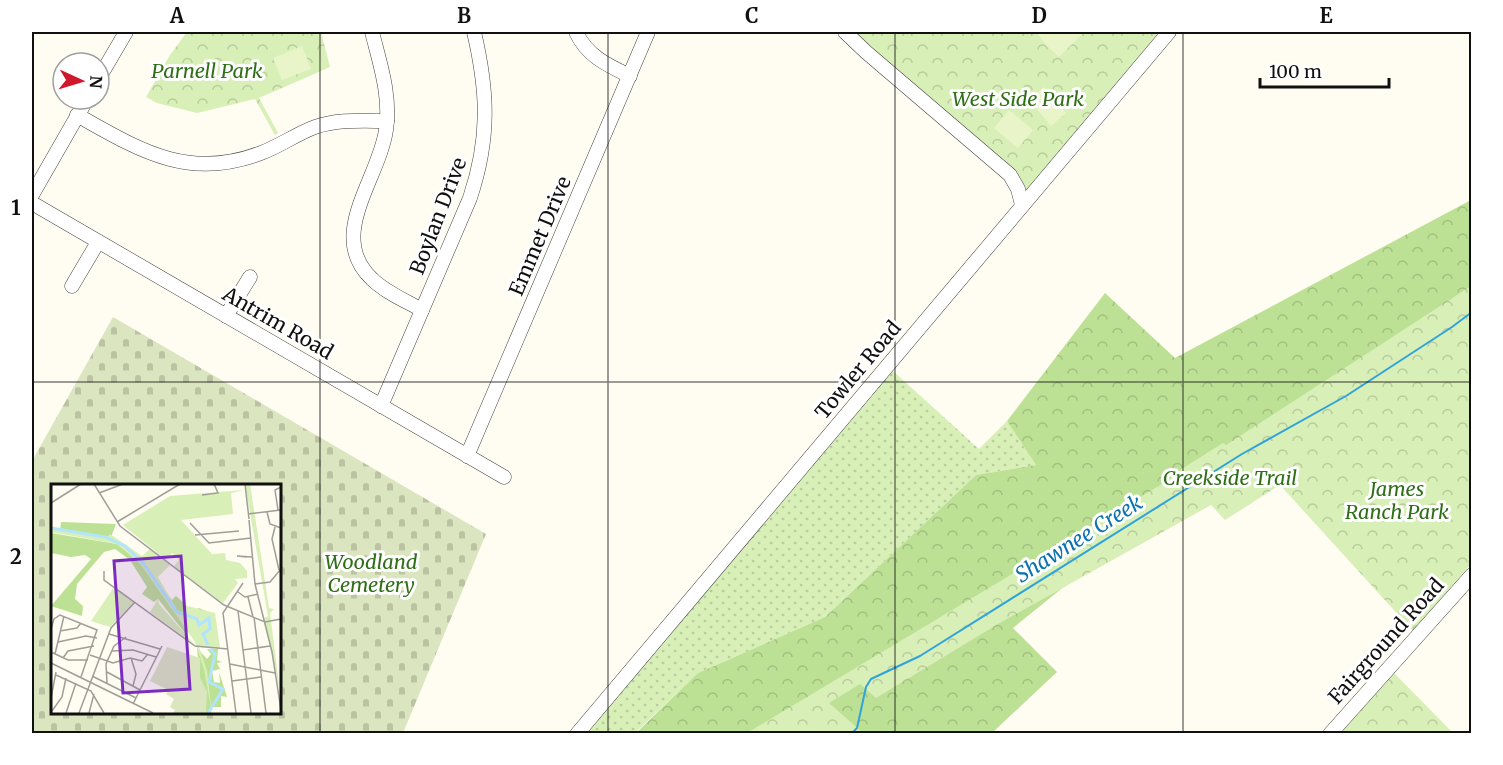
<svg xmlns="http://www.w3.org/2000/svg" width="1503" height="765" font-family="Merriweather,serif">
<style>
.grass{fill:url(#grass-dots)}
.forest{fill:url(#forest-crowns)}
.cemetery{fill:url(#cemetery-stones);fill-rule:evenodd}
.park{fill:url(#park-crowns)}
.pitch{fill:#e9f5c9}
.lines{fill:none;stroke-linecap:round;stroke-linejoin:round}
.stream{stroke:#30a3db;stroke-width:2}
.minor-casing{stroke:#434343;stroke-width:15}
.minor{stroke:#fff;stroke-width:14}
.grid{fill:none;stroke:#101010;stroke-width:1.5;stroke-opacity:0.55}
.labels{text-anchor:middle;stroke-width:6;stroke-linejoin:round;paint-order:stroke}
.park-label{font-size:20px;font-style:italic;fill:#306f18;stroke:#fff}
.street-label{font-size:20px;fill:#101010;stroke:#fff}
.water-label{font-size:21px;font-style:italic;fill:#0a73b0;stroke:#fff}
.inset-river{fill:none;stroke:#b1e5fc;stroke-width:3}
.inset-road{fill:none;stroke:#9f9e98;stroke-width:1.5}
.view{fill:#7b2cbf;fill-opacity:0.15;stroke:#7b2cbf;stroke-width:3}
.inset-edge{fill:none;stroke:#101010;stroke-width:3}
.neatline{fill:none;stroke:#101010;stroke-width:2}
.grid-label{font-size:20px;text-anchor:middle;font-weight:bold;fill:#101010}
</style>
<defs>
<pattern id="grass-dots" width="8" height="8" patternUnits="userSpaceOnUse" patternTransform="scale(1.5)"><rect width="8" height="8" fill="#d8efb7"/><path d="M2 2h.1M6 6h.1" fill="none" stroke="#b8cc9c" stroke-width="1.8" stroke-linecap="round"/></pattern>
<pattern id="forest-crowns" width="20" height="18" patternUnits="userSpaceOnUse" patternTransform="scale(1.5)"><rect width="20" height="18" fill="#bce194"/><path d="M2 6a3 3 0 1 1 6 0M12 15a3 3 0 1 1 6 0" fill="none" stroke="#a1c07f"/></pattern>
<pattern id="cemetery-stones" width="16" height="16" patternUnits="userSpaceOnUse" patternTransform="scale(1.5)"><rect width="16" height="16" fill="#dbe5bf"/><path d="M2 7V4a2 2 0 0 1 4 0v3zM10 15v-3a2 2 0 0 1 4 0v3z" fill="#bbc3a3"/></pattern>
<pattern id="park-crowns" width="20" height="18" patternUnits="userSpaceOnUse" patternTransform="scale(1.5)"><rect width="20" height="18" fill="#d8efb7"/><path d="M2 6a3 3 0 1 1 6 0M12 15a3 3 0 1 1 6 0" fill="none" stroke="#b8cc9c"/></pattern>
</defs>
<rect width="100%" height="100%" fill="#fffcf2"/>
<path class="grass" d="M 893,371 L 979,449 L 1007,421 L 1036,465 L 976,475 L 825,617 L 698,673 L 635,733 L 586,734 Z"/>
<path class="forest" d="M 1471,200 L 1471,288 L 1251,435 L 1013,628 L 1057,672 L 992,733 L 635,734 L 698,673 L 825,617 L 976,475 L 1036,465 L 1007,421 L 1105,293 L 1175,358 Z"/>
<path class="cemetery" d="M 113,317 L 486,534 L 403,733 L 32,733 L 32,461 ZM 52,486 L 279,486 L 279,712 L 52,712 Z"/>
<g class="park">
<path d="M 187,32 L 321,32 L 330,67 L 259,98 L 278,133 L 275,135 L 255,99 L 197,113 L 157,103 L 146,97 L 170,55 Z"/>
<path d="M 845,32 L 1168,32 L 1021,197 L 944,118 Z"/>
<path d="M 1471,286 L 1471,564 L 1413,631 L 1280,485 L 1225,520 L 1211,505 L 998,624 L 876,698 L 860,684 L 829,703 L 863,733 L 747,733 L 1182,472 L 1180,470 L 1223,443 L 1226,445 Z"/>
<path d="M 1394,673 L 1453,733 L 1341,733 Z"/>
</g>
<g class="pitch">
<path d="M 1036,32 L 1084,32 L 1059,57 L 1046,45 Z"/>
<path d="M 302,46 L 311,69 L 282,80 L 273,58 Z"/>
<path d="M 1044,87 L 1066,113 L 1051,126 L 1029,100 Z"/>
<path d="M 1009,110 L 1033,130 L 1018,148 L 994,128 Z"/>
</g>
<g class="lines">
<path class="stream" d="M 851,734 L 857,728 L 866,687 L 871,679 L 920,656 L 1242,454 L 1346,396 L 1452,327 L 1472,312"/>
<defs>
<g id="minor">
<path d="M 372,32 C 380,64 391,96 386,130 C 379,179 326,236 372,279 C 385,292 406,301 422,310"/>
<path d="M 576,32 C 587,56 607,65 630,76"/>
<path d="M 845,32 L 866,52 L 1010,175 L 1018,189 L 1022,205"/>
<path d="M 99,78 L 126,32"/>
<path d="M 77,115 C 139,150 188,181 261,153 C 280,146 296,134 315,127 C 338,119 363,121 387,121"/>
<path d="M 32,195 L 87,99"/>
<path d="M 32,203 L 504,477"/>
<path d="M 72,286 L 98,242"/>
<path d="M 226,316 L 250,277"/>
<path d="M 381,406 L 470,198 C 490,138 488,92 474,32"/>
<path d="M 467,456 L 648,32"/>
<path d="M 577,734 L 1169,32"/>
<path d="M 1330,734 L 1472,575"/>
</g>
</defs>
<use href="#minor" class="minor-casing"/>
<use href="#minor" class="minor"/>
</g>
<path class="grid" d="M 320,32 L 320,734M 608,32 L 608,734M 895,32 L 895,734M 1183,32 L 1183,734M 32,382 L 1472,382"/>
<g class="labels">
<g class="park-label">
<text x="207" y="78">Parnell Park</text>
<text x="1018" y="106">West Side Park</text>
<text x="1230" y="485">Creekside Trail</text>
<text x="1397" y="496">James<tspan x="1397" dy="23">Ranch Park</tspan></text>
<text x="371" y="569">Woodland<tspan x="371" dy="23">Cemetery</tspan></text>
</g>
<g class="street-label">
<text transform="translate(438 216) rotate(-69)" y="7">Boylan Drive</text>
<text transform="translate(540 236) rotate(-67)" y="7">Emmet Drive</text>
<text transform="translate(278 323) rotate(30)" y="7">Antrim Road</text>
<text transform="translate(858 370) rotate(-50)" y="7">Towler Road</text>
<text transform="translate(1386 641) rotate(-48)" y="7">Fairground Road</text>
</g>
<g class="water-label">
<text transform="translate(1079 539) rotate(-32)" y="7">Shawnee Creek</text>
</g>
</g>
<g transform="translate(51 484)">
<rect width="230" height="230" fill="#fffcf2"/>
<path d="M 107,115 L 108,120 L 144,161 L 99,128 Z" fill="#d8efb7"/>
<path d="M 10,38 L 65,40 L 60,53 L 9,47 ZM 0,49 L 66,60 L 87,77 L 121,116 L 125,112 L 136,122 L 129,132 L 148,124 L 164,131 L 136,143 L 134,149 L 107,115 L 103,118 L 91,110 L 96,103 L 79,76 L 64,65 L 53,68 L 26,100 L 24,115 L 32,122 L 31,132 L 0,122 L 40,75 L 34,71 L 20,73 L 0,69 ZM 146,164 L 156,175 L 160,170 L 156,165 L 167,165 L 166,176 L 171,178 L 166,179 L 169,185 L 161,187 L 163,198 L 169,199 L 168,188 L 176,213 L 182,214 L 170,212 L 170,223 L 161,223 L 160,229 L 152,229 Z" fill="#bce194"/>
<path d="M 116,163 L 149,174 L 149,194 L 156,207 L 155,229 L 122,229 L 124,226 L 119,223 L 123,215 L 115,210 L 117,206 L 99,197 Z" fill="#dbe5bf"/>
<path d="M 194,0 L 199,0 L 218,124 L 223,125 L 219,129 L 229,208 L 213,134 L 217,132 ZM 193,6 L 180,9 L 182,30 L 130,36 L 161,70 L 174,69 L 175,76 L 189,79 L 196,87 L 196,94 L 184,95 L 187,99 L 172,119 L 123,82 L 128,76 L 121,69 L 115,76 L 72,41 L 119,12 ZM 0,45 L 56,54 L 59,50 L 91,72 L 99,65 L 119,81 L 107,93 L 129,131 L 136,122 L 164,129 L 169,164 L 148,163 L 156,187 L 161,229 L 153,185 L 144,158 L 88,78 L 66,60 L 0,48 ZM 63,103 L 83,118 L 59,143 L 40,137 Z" fill="#d8efb7"/>
<path class="inset-river" d="M 0,44 L 54,53 L 74,62 L 92,79 L 126,128 L 146,135 L 148,141 L 158,134 L 159,145 L 152,150 L 157,161M 157,229 L 172,205 L 158,198 L 164,170 L 159,165"/>
<path class="inset-road" d="M 43,0 L 69,42 L 173,121 L 214,138 L 230,135M 194,0 L 198,35M 48,9 L 72,0M 151,11 L 167,9 L 163,0M 0,19 L 30,0M 227,26 L 224,6 L 230,3M 216,28 L 219,40 L 230,44M 197,30 L 230,26M 198,36 L 204,100 L 221,168 L 230,226M 66,38 L 129,0M 139,39 L 158,59 L 200,54M 224,43 L 221,55 L 228,86M 144,51 L 188,47M 196,73 L 186,72 L 201,73M 53,87 L 53,96 L 144,162 L 177,165M 204,100 L 219,98 L 230,85M 187,108 L 194,113 L 207,110M 197,113 L 202,133M 187,127 L 200,229M 203,133 L 215,229M 0,145 L 3,135 L 9,131 L 46,146 L 30,193M 9,147 L 26,144 L 30,139M 58,150 L 109,165M 7,158 L 35,152 L 46,154M 192,166 L 219,162M 61,167 L 82,166 L 105,173M 0,168 L 17,176 L 37,176M 4,170 L 13,132M 39,171 L 62,179 L 79,174 L 91,177 L 97,170M 12,174 L 17,167 L 43,162M 80,174 L 85,190 L 82,202M 0,179 L 102,229M 179,180 L 224,189M 56,188 L 89,206M 5,191 L 40,207 L 53,229M 41,192 L 85,214M 181,197 L 210,193M 56,199 L 55,180 L 63,162 L 75,153M 0,214 L 5,188M 82,220 L 111,162M 1,227 L 11,213 L 15,194M 15,229 L 25,199M 28,229 L 60,144 L 84,118M 38,229 L 43,210M 185,229 L 172,129 L 192,99"/>
<path class="view" d="M 130,72 L 139,205 L 72,209 L 63,77 Z"/>
<rect width="230" height="230" class="inset-edge"/>
</g>
<rect width="1503" height="765" fill="none" stroke="#ffffff" stroke-width="66"/>
<g transform="translate(81 81) rotate(94)"><circle r="28" fill="#ffffff" stroke="#9f9f9f" stroke-width="1.5"/>
<path d="M0-4.5L10 22L0 15L-10 22Z" fill="#d0182d"/>
<text y="-9" font-size="16" font-weight="bold" text-anchor="middle" fill="#101010">N</text>
</g>
<path d="M1260 78v9h129v-9" fill="none" stroke="#101010" stroke-width="3"/>
<text x="1269" y="78" font-size="18" fill="#101010" stroke="#ffffff" stroke-width="4.5" paint-order="stroke">100 m</text>
<rect x="33" y="33" width="1437" height="699" class="neatline"/>
<g class="grid-label">
<text x="177" y="23">A</text>
<text x="464" y="23">B</text>
<text x="752" y="23">C</text>
<text x="1039" y="23">D</text>
<text x="1326" y="23">E</text>
<text x="16" y="215">1</text>
<text x="16" y="564">2</text>
</g>
</svg>
